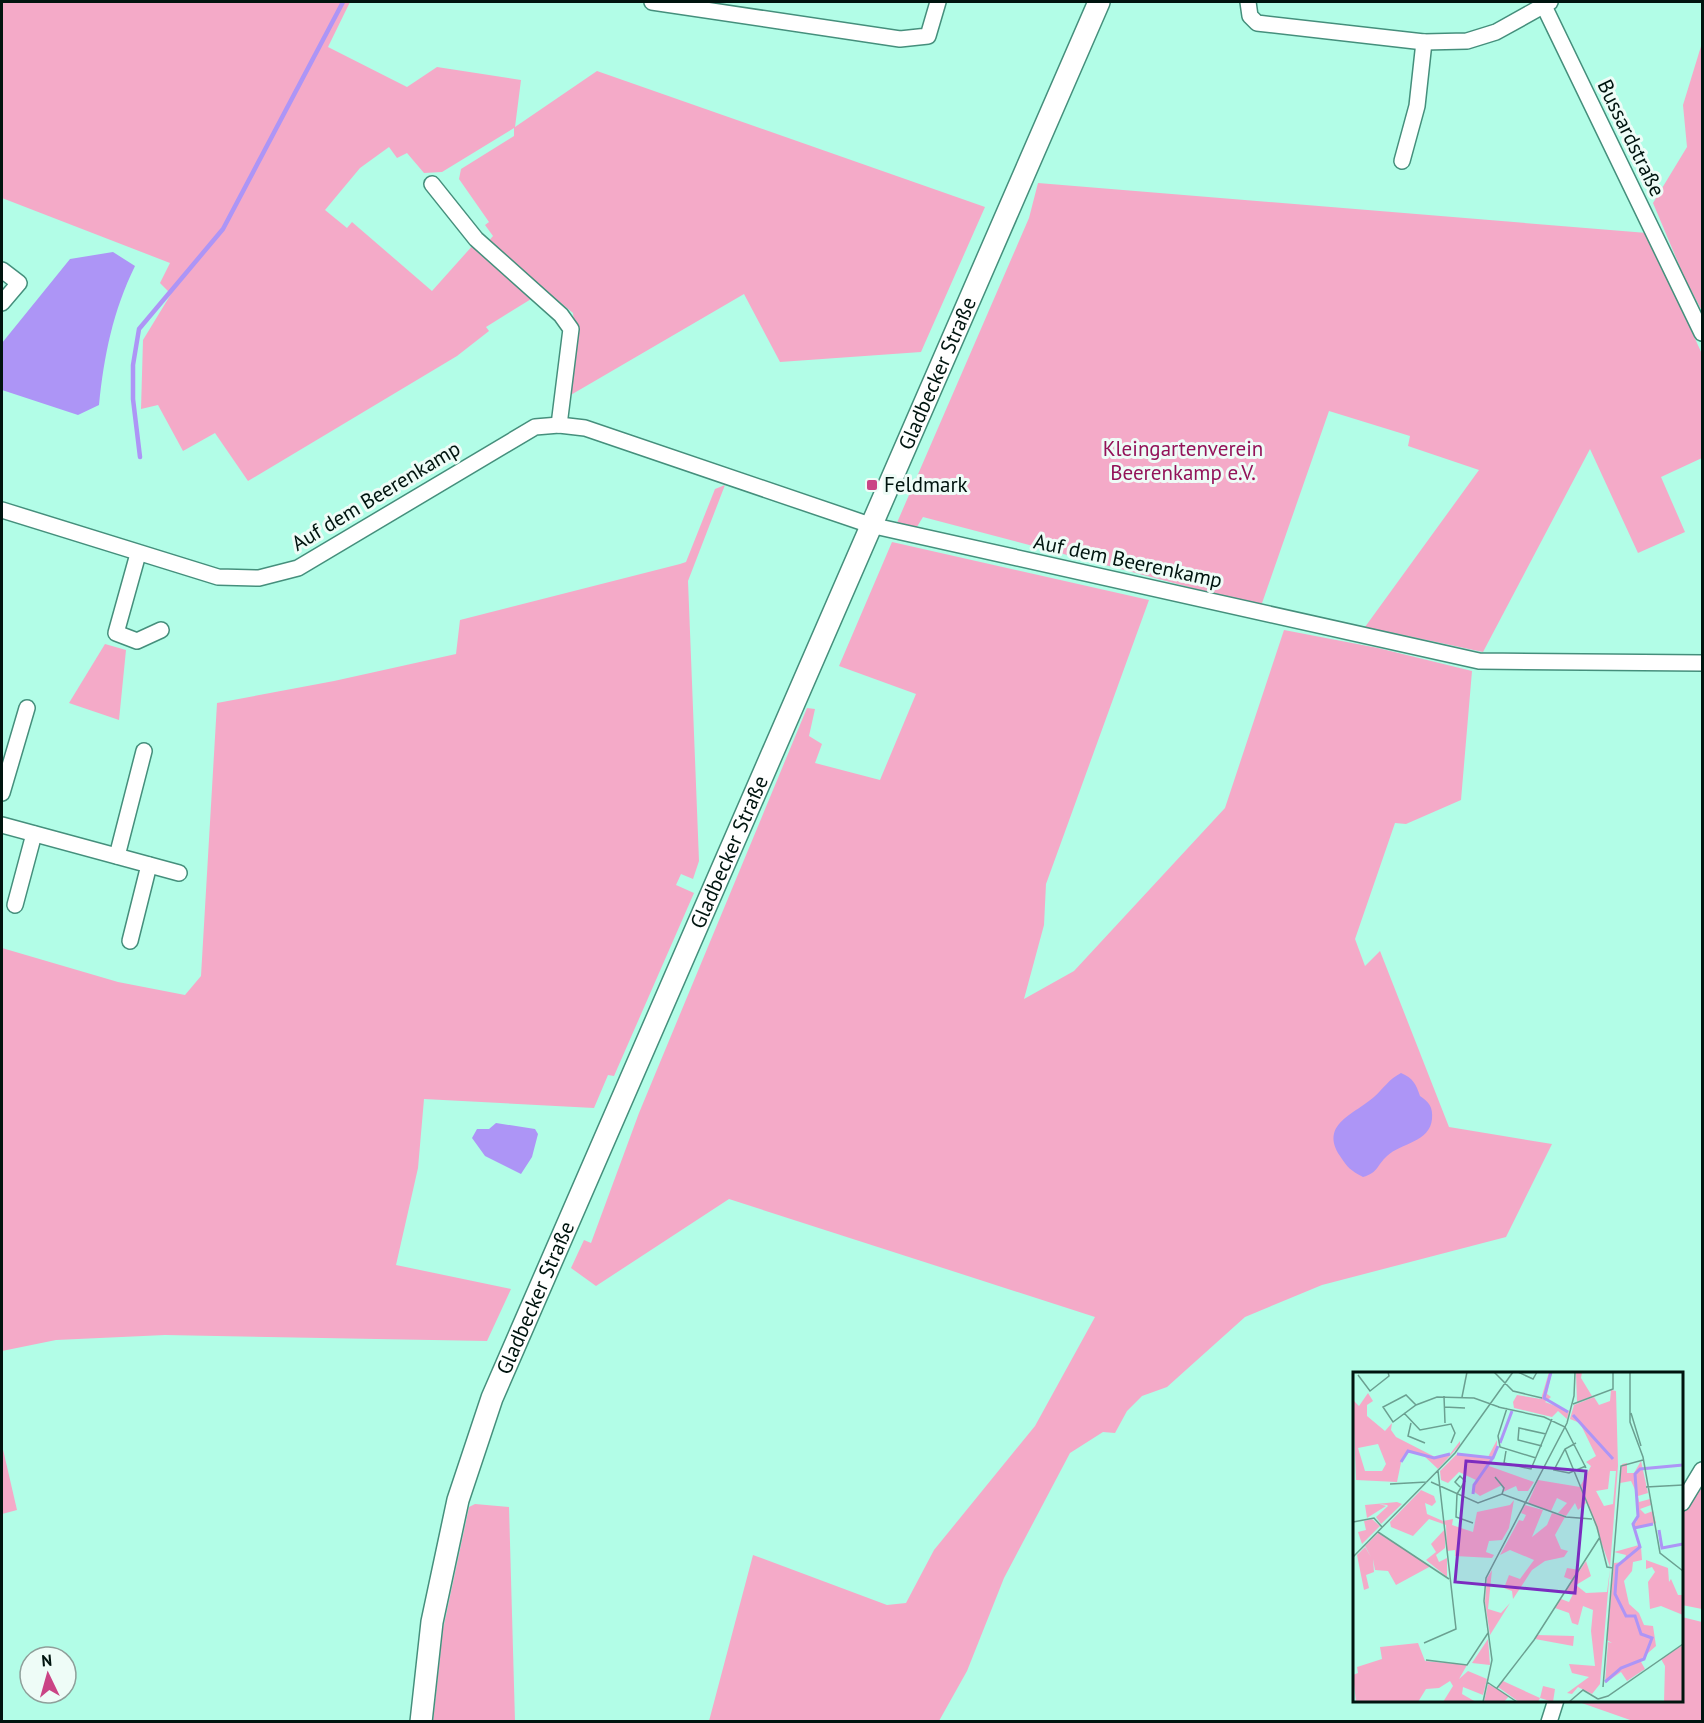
<svg xmlns="http://www.w3.org/2000/svg" width="1704" height="1723" font-family="'PT Sans',sans-serif">
<style>
.green{fill:#f4aac8}
.water{fill:#ad95f6}
.lines{fill:none;stroke-linecap:round;stroke-linejoin:round}
.stream{stroke:#ad95f6;stroke-width:4.5}
.minor-casing{stroke:#458f7c;stroke-width:18}
.secondary-casing{stroke:#458f7c;stroke-width:24}
.minor{stroke:#fff;stroke-width:15}
.secondary{stroke:#fff;stroke-width:21}
.poi-dot{fill:#ca4485;stroke:#eefcf7;stroke-width:2}
.labels{text-anchor:middle;stroke-width:6;stroke-linejoin:round;paint-order:stroke}
.street-label{font-size:21px;fill:#00140f;stroke:#eefcf7}
.park-label{font-size:21px;fill:#931359;stroke:#eefcf7}
.poi-label{font-size:21px;fill:#00140f;stroke:#eefcf7;text-anchor:start}
.inset-river{fill:none;stroke:#ad95f6;stroke-width:3}
.inset-road{fill:none;stroke:#6ba091;stroke-width:1.5}
.view{fill:#7b2cbf;fill-opacity:0.15;stroke:#7b2cbf;stroke-width:3}
.inset-edge{fill:none;stroke:#00140f;stroke-width:3}
</style>
<rect width="100%" height="100%" fill="#b2fde7"/>
<g class="green">
<path d="M 2,2 L 350,2 L 328,47 L 407,87 L 437,67 L 521,80 L 515,127 L 597,71 L 985,207 L 921,352 L 780,362 L 744,294 L 569,396 L 576,344 L 573,313 L 550,294 L 546,296 L 487,243 L 493,236 L 485,225 L 489,222 L 459,179 L 461,169 L 514,136 L 514,128 L 442,172 L 424,173 L 407,153 L 397,158 L 389,147 L 360,168 L 325,210 L 347,228 L 352,222 L 432,291 L 474,244 L 536,296 L 486,327 L 489,331 L 457,356 L 248,481 L 215,433 L 183,451 L 158,405 L 141,409 L 143,340 L 171,294 L 160,283 L 170,263 L 2,198 Z"/>
<path d="M 1702,43 L 1702,311 L 1685,279 L 1653,203 L 1687,147 L 1683,105 Z"/>
<path d="M 1038,183 L 1647,233 L 1702,354 L 1702,458 L 1661,477 L 1685,532 L 1638,553 L 1590,449 L 1483,652 L 1365,627 L 1479,470 L 1408,446 L 1410,436 L 1329,411 L 1261,606 L 923,517 L 915,530 L 896,525 L 1029,218 Z"/>
<path d="M 725,485 L 688,581 L 699,861 L 693,879 L 681,874 L 676,885 L 694,893 L 614,1076 L 608,1075 L 594,1108 L 424,1099 L 418,1168 L 396,1265 L 511,1289 L 487,1341 L 165,1335 L 56,1340 L 2,1351 L 2,948 L 118,982 L 185,995 L 201,976 L 217,703 L 334,681 L 456,654 L 460,620 L 680,564 L 686,562 L 715,489 Z"/>
<path d="M 892,542 L 1149,600 L 1046,884 L 1044,925 L 1024,999 L 1074,971 L 1225,808 L 1284,630 L 1378,648 L 1472,671 L 1461,800 L 1406,824 L 1395,823 L 1355,939 L 1365,966 L 1380,951 L 1449,1127 L 1552,1144 L 1506,1237 L 1322,1285 L 1245,1317 L 1167,1387 L 1142,1396 L 1127,1411 L 1115,1433 L 1103,1432 L 1070,1453 L 1004,1578 L 967,1671 L 939,1721 L 709,1721 L 753,1555 L 887,1605 L 906,1603 L 934,1550 L 1035,1426 L 1095,1317 L 729,1199 L 596,1286 L 571,1268 L 584,1240 L 591,1243 L 639,1113 L 807,708 L 815,709 L 809,736 L 822,744 L 815,763 L 880,780 L 916,694 L 839,666 Z"/>
<path d="M 105,644 L 126,650 L 119,720 L 69,703 Z"/>
<path d="M 2,1445 L 17,1510 L 2,1514 Z"/>
<path d="M 1702,1480 L 1702,1609 L 1682,1605 L 1682,1513 Z"/>
<path d="M 475,1504 L 509,1507 L 515,1721 L 433,1722 L 443,1629 L 469,1507 Z"/>
<path d="M 1682,1617 L 1702,1622 L 1702,1721 L 1633,1721 L 1576,1701 L 1682,1700 Z"/>
</g>
<g class="water">
<path d="M 113,252 L 135,266 C 113,311 104,355 99,405 L 78,415 L 2,390 L 2,343 L 70,259 Z"/>
<path d="M 1401,1073 C 1413,1078 1416,1084 1420,1096 C 1429,1102 1433,1107 1432,1119 C 1430,1142 1401,1143 1387,1156 C 1377,1165 1378,1173 1363,1177 C 1351,1171 1347,1167 1340,1156 C 1319,1124 1355,1114 1374,1097 C 1384,1088 1389,1079 1401,1073 Z"/>
<path d="M 496,1123 L 535,1129 L 538,1134 L 532,1157 L 521,1174 L 485,1156 L 472,1138 L 477,1129 L 489,1129 Z"/>
</g>
<g class="lines">
<path class="stream" d="M 140,457 L 133,399 L 133,365 L 139,329 L 223,229 L 343,2"/>
<defs>
<g id="minor">
<path d="M 652,2 L 900,39 L 928,36 L 938,2"/>
<path d="M 1248,2 L 1250,16 L 1257,23 L 1424,42 L 1467,41 L 1496,32 L 1550,2"/>
<path d="M 1542,2 L 1702,333"/>
<path d="M 1402,161 L 1417,106 L 1424,42"/>
<path d="M 432,184 L 476,239 L 561,315 L 571,329 L 559,425"/>
<path d="M 2,270 L 19,283 L 2,303"/>
<path d="M 2,510 L 218,577 L 259,578 L 298,568 L 535,427 L 559,425 L 585,428 L 870,525 L 1479,661 L 1702,663"/>
<path d="M 138,554 L 116,633 L 137,641 L 161,630"/>
<path d="M 2,793 L 27,708"/>
<path d="M 2,825 L 179,873"/>
<path d="M 117,856 L 144,751"/>
<path d="M 15,905 L 34,834"/>
<path d="M 130,941 L 149,865"/>
<path d="M 1682,1503 L 1702,1470"/>
<path d="M 1549,1722 L 1556,1700"/>
</g>
<g id="secondary">
<path id="s1" d="M 421,1722 L 432,1622 L 458,1500 L 492,1398 L 1099,2"/>
</g>
</defs>
<use href="#minor" class="minor-casing"/>
<use href="#secondary" class="secondary-casing"/>
<use href="#minor" class="minor"/>
<use href="#secondary" class="secondary"/>
</g>
<rect class="poi-dot" x="866" y="479" width="12" height="12" rx="3"/>
<g class="labels">
<g class="street-label">
<text transform="translate(1631 138) rotate(64)" y="7">Bussardstraße</text>
<text dy="7" stroke="none"><textPath href="#s1" startOffset="1450">Gladbecker Straße</textPath></text>
<text transform="translate(376 496) rotate(-31)" y="7">Auf dem Beerenkamp</text>
<text transform="translate(1128 561) rotate(12)" y="7">Auf dem Beerenkamp</text>
<text dy="7" stroke="none"><textPath href="#s1" startOffset="928">Gladbecker Straße</textPath></text>
<text dy="7" stroke="none"><textPath href="#s1" startOffset="442">Gladbecker Straße</textPath></text>
</g>
<g class="park-label">
<text x="1183" y="456">Kleingartenverein<tspan x="1183" dy="24">Beerenkamp e.V.</tspan></text>
</g>
<g class="poi-label">
<text x="884" y="492">Feldmark</text>
</g>
</g>
<g transform="translate(1353 1372)">
<rect width="330" height="330" fill="#b2fde7"/>
<path d="M 196,0 L 199,0 L 194,22 L 198,25 L 192,30 L 216,39 L 214,47 L 205,39 L 199,45 L 161,36 L 160,30 L 164,23 L 188,27 ZM 223,0 L 229,0 L 228,6 L 239,24 L 224,30 ZM 258,18 L 263,19 L 265,94 L 257,195 L 228,113 L 238,94 L 233,90 L 243,84 L 227,51 L 217,47 L 221,33 L 241,25 L 246,33 L 257,29 ZM 257,99 L 263,99 L 260,132 L 251,134 L 243,119 L 255,117 ZM 15,21 L 20,29 L 14,33 L 14,44 L 32,59 L 39,51 L 38,58 L 43,65 L 82,85 L 97,82 L 107,69 L 107,73 L 85,97 L 69,82 L 55,78 L 49,86 L 44,110 L 3,108 L 0,28 L 6,34 ZM 25,72 L 33,92 L 29,99 L 12,99 L 5,76 ZM 144,68 L 144,77 L 136,94 L 181,110 L 175,119 L 165,119 L 163,114 L 150,120 L 149,113 L 127,124 L 120,119 L 123,108 L 106,100 L 95,111 L 88,108 L 87,99 L 104,82 L 135,85 ZM 288,89 L 295,121 L 285,124 L 286,130 L 297,127 L 298,133 L 287,137 L 292,142 L 300,139 L 303,151 L 282,156 L 288,175 L 289,188 L 280,190 L 279,199 L 271,209 L 276,232 L 286,241 L 291,253 L 300,254 L 303,274 L 287,288 L 292,297 L 274,309 L 268,300 L 252,311 L 255,270 L 259,271 L 254,268 L 261,191 L 271,190 L 273,183 L 261,180 L 286,173 L 280,153 L 284,149 L 285,124 L 278,109 L 267,111 L 269,92 L 274,91 L 274,101 L 281,101 ZM 185,108 L 227,115 L 233,131 L 225,138 L 222,131 L 213,144 L 205,141 L 214,131 L 204,126 L 198,139 L 175,131 ZM 68,118 L 81,124 L 83,130 L 79,134 L 72,131 L 74,142 L 90,149 L 100,147 L 99,153 L 120,160 L 124,140 L 157,133 L 161,128 L 156,156 L 149,168 L 136,169 L 133,180 L 141,183 L 139,186 L 102,184 L 102,178 L 94,179 L 93,153 L 76,147 L 60,164 L 38,155 L 37,150 ZM 44,130 L 49,132 L 28,152 L 23,145 L 35,134 L 34,133 L 26,132 L 33,134 L 14,146 L 12,133 ZM 172,133 L 190,138 L 179,165 L 194,153 L 199,141 L 212,145 L 202,163 L 208,177 L 215,179 L 211,185 L 192,189 L 179,198 L 160,227 L 159,219 L 151,216 L 156,203 L 167,207 L 181,188 L 157,178 L 147,183 L 166,148 L 170,149 L 173,143 L 168,141 ZM 19,147 L 27,154 L 9,172 L 5,160 L 13,158 L 11,149 ZM 92,157 L 92,176 L 83,183 L 86,190 L 94,186 L 94,205 L 73,188 L 83,180 L 78,172 ZM 25,161 L 78,194 L 43,213 L 35,199 L 22,198 L 20,187 L 21,200 L 13,203 L 16,216 L 11,218 L 4,183 L 12,175 L 18,185 L 12,174 ZM 293,188 L 315,196 L 316,210 L 318,207 L 325,223 L 330,223 L 330,243 L 308,234 L 297,237 L 295,210 L 302,200 L 299,195 L 293,197 ZM 233,189 L 238,204 L 223,213 L 233,221 L 254,220 L 257,197 L 247,312 L 239,322 L 225,315 L 219,322 L 214,321 L 236,305 L 219,301 L 216,292 L 242,294 L 238,259 L 240,238 L 230,234 L 225,253 L 219,251 L 216,241 L 202,236 L 208,227 L 216,230 L 220,222 L 213,218 L 219,208 L 211,205 L 214,196 L 227,198 ZM 139,198 L 135,237 L 148,241 L 157,231 L 137,263 L 132,230 L 134,206 ZM 184,263 L 221,264 L 220,274 L 182,267 ZM 135,267 L 137,293 L 119,291 ZM 65,271 L 72,289 L 114,293 L 106,307 L 115,299 L 134,307 L 130,323 L 110,315 L 109,322 L 123,330 L 90,330 L 100,314 L 97,309 L 86,316 L 73,317 L 65,330 L 3,330 L 0,303 L 5,301 L 4,295 L 29,287 L 27,275 ZM 330,273 L 330,330 L 311,330 L 312,294 L 308,287 ZM 150,309 L 187,326 L 190,314 L 202,317 L 200,330 L 187,326 L 185,330 L 166,330 L 145,315 ZM 135,312 L 156,324 L 151,330 L 131,330 Z" fill="#f4aac8" fill-rule="evenodd"/>
<path class="inset-river" d="M 198,0 L 191,26 L 215,40M 220,43 L 260,87M 147,71 L 159,39M 104,82 L 140,86 L 145,74M 48,90 L 55,79 L 81,86 L 97,82M 120,122 L 121,113 L 139,87M 281,156 L 300,152M 306,158 L 309,176 L 330,172M 252,310 L 268,296 L 291,287 L 299,266 L 288,262 L 282,244 L 273,244 L 262,222 L 264,194 L 287,175 L 280,152 L 285,144 L 282,102 L 287,97 L 330,93"/>
<path class="inset-road" d="M 141,0 L 160,19 L 189,26M 165,0 L 180,7 L 184,0M 277,0 L 277,50 L 290,85 L 307,181 L 330,199M 5,3 L 17,19 L 36,4 L 35,0M 91,24 L 92,51M 109,25 L 114,0M 220,32 L 260,17 L 260,0M 63,33 L 53,23 L 30,35 L 40,50 L 63,33 L 84,25 L 121,26 L 146,35M 91,35 L 112,36M 145,35 L 191,45 L 212,55 L 233,96M 154,36 L 145,64 L 147,75 L 183,86M 51,41 L 67,58 L 98,52 L 102,61 L 98,71M 278,41 L 288,74M 58,51 L 55,64 L 72,71M 223,71 L 212,77 L 201,98 L 216,101 L 233,94M 189,74 L 165,68 L 166,56 L 193,62M 212,77 L 244,155 L 254,195 L 260,196M 153,79 L 151,91 L 178,97 L 199,47M 142,105 L 151,116 L 149,122M 78,110 L 125,131 L 149,122 L 213,145 L 239,147M 37,112 L 74,110M 107,115 L 102,110 L 107,104 L 112,109 L 104,122 L 103,145 L 120,151M 293,115 L 330,113M 0,150 L 21,146 L 29,155M 25,160 L 96,207M 0,185 L 102,81 L 160,0M 71,271 L 103,257 L 85,99M 73,288 L 114,293 L 135,261M 134,310 L 164,330M 250,315 L 268,94 L 290,88M 144,316 L 181,268 L 247,165M 245,327 L 255,324 L 330,272M 130,330 L 139,288 L 131,229 L 133,206 L 214,51 L 221,24 L 222,0M 216,330 L 230,318 L 245,327"/>
<path class="view" d="M 113,89 L 233,99 L 222,221 L 102,210 Z"/>
<rect width="330" height="330" class="inset-edge"/>
</g>
<rect width="1704" height="1723" fill="none" stroke="#00140f" stroke-width="6"/>
<g transform="translate(48 1675) rotate(355)"><circle r="28" fill="#eefcf7" stroke="#8f9f9a" stroke-width="1.5"/>
<path d="M0-4.5L10 22L0 15L-10 22Z" fill="#ca4485"/>
<text y="-9" font-size="16" font-weight="bold" text-anchor="middle" fill="#00140f">N</text>
</g>
</svg>
